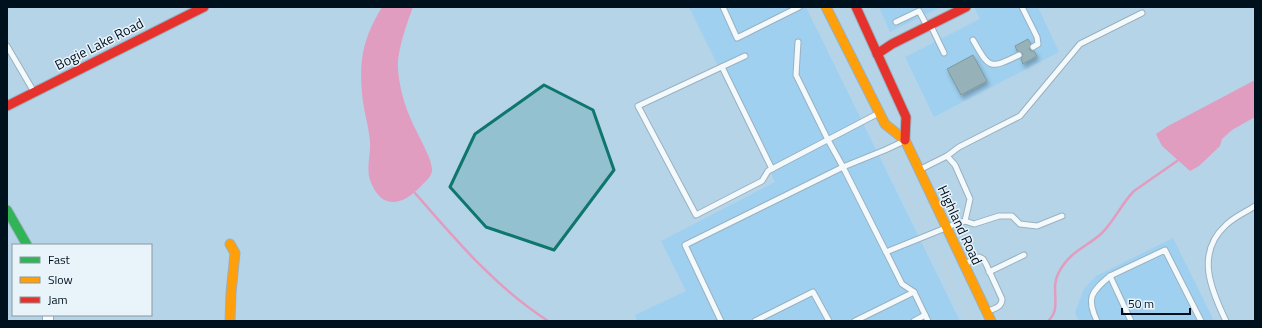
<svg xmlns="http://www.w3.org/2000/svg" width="1262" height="328" font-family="'Titillium Web',sans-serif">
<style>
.built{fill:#9fd0f0}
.water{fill:#e19dbf}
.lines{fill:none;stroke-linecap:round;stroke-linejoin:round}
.stream{stroke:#e19dbf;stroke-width:2.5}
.building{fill:#96b1b7;stroke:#7d999f;filter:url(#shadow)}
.lane-casing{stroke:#99b1c1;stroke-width:7}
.street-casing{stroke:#99b1c1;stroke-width:12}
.fast-casing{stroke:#99b1c1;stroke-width:11}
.slow-casing{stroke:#99b1c1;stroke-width:11}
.jam-casing{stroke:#99b1c1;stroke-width:11}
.path{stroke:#c5ced4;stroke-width:1.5;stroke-dasharray:3 2;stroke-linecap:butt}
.lane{stroke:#f4f9fc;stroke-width:5}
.street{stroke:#f4f9fc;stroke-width:10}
.fast{stroke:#30b455;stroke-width:9}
.slow{stroke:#ff9f0a;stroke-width:9}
.jam{stroke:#e5322d;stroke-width:9}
.marked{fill:#0f766e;fill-opacity:0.2;stroke:#0f766e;stroke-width:3;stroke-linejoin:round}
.labels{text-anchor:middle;stroke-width:3;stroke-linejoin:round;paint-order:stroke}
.street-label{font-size:14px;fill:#00111e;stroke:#e8f3fa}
</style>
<defs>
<filter id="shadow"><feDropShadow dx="2" dy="3.5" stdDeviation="2" flood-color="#0004"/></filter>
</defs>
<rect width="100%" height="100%" fill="#b6d4e8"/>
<g class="built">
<path d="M 689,7 L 806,7 L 960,321 L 637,321 L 635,315 L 686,291 L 661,241 L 775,182 Z"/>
<path d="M 879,7 L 941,7 L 890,32 Z"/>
<path d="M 974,7 L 1038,7 L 1059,52 L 934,117 L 905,57 L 980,19 Z"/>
<path d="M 1173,238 L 1214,321 L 1079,321 L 1075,313 L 1084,289 L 1096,276 Z"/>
</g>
<g class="water">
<path d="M 382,7 L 413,7 C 407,23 397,51 398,68 C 399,90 407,113 417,132 C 421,141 433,161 432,171 C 431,177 426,181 422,185 C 403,206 381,211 370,180 C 366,168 371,153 370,141 C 369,130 366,119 364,108 C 358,68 360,43 382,7 Z"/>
<path d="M 1255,80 L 1255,117 L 1232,130 L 1222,139 L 1220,146 L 1199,166 L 1190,171 L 1162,146 L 1156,134 L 1168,126 Z"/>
</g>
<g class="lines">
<g class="stream">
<path d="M 415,193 C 455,239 495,287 548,321"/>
<path d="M 1048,321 C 1063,308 1049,289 1059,272 C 1071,250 1087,247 1102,233 C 1115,220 1122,203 1134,191 L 1177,161"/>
</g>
</g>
<g class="building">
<path d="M 1028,39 L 1031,44 L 1029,49 L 1031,51 L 1034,51 L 1037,56 L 1023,64 L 1021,59 L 1023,54 L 1021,52 L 1017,51 L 1015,46 Z"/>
<path d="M 973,55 L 987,81 L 961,95 L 947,69 Z"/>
</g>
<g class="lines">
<defs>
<g id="lane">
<path d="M 723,7 L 737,38 L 799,7"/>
<path d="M 1022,7 L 1037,37 L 1038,44 L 1033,47"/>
<path d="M 896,22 L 919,11 L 927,26"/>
<path d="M 931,26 L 944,53"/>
<path d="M 973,40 C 989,68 989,70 1019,55"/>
<path d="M 798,42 L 796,75 L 828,140 L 843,167 L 885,150 L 900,143"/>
<path d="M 7,46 L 34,92"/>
<path d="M 745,56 L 638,106 L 696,215 L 762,181 L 768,171 L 877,114"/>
<path d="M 722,67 L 772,169"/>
<path d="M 947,156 L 955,165 L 970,199 L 965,221"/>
<path d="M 923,168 L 947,156 L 959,147 L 1020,116 L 1080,44 L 1142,13"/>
<path d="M 950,226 L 965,221 L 974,224 L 999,216 L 1012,216 L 1020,224 L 1037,226 L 1062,216"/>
<path d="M 886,252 L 902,284 L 914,292"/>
<path d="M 967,263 L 979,257 L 983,259 L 986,264 L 1002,299 C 1002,307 995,308 989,311"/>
<path d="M 989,272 L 1024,255"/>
<path d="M 721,321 L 685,245 L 843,167 L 886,252 L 943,229"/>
<path d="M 755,321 L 813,292 L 829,321"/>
<path d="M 855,321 L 914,292 L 928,321"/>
<path d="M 914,321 L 925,315"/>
<path d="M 1097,321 C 1086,298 1091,292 1110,276"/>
<path d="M 1131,321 L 1110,276 L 1165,250 L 1201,321"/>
<path d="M 1226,321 C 1211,290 1195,253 1226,225 C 1234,217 1246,212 1255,206"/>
</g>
<path id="street" d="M 48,321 L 48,315"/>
<path id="fast" d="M 7,210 L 27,245"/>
<g id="slow">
<path d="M 826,7 L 885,124 L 905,140 L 991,321"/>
<path d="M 230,244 L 235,253 L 231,293 L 230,321"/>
</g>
<g id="jam">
<path d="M 856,7 L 906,117 L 905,140"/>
<path d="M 877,54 L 892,44 L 966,7"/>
<path d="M 7,106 L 204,7"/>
</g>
</defs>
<use href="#lane" class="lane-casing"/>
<use href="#street" class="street-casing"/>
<use href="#fast" class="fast-casing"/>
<use href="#slow" class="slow-casing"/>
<use href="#jam" class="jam-casing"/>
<g class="path">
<path d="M 809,7 L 816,20"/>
<path d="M 878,137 L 882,144"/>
<path d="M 888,157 L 924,229"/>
<path d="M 930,241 L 932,246 L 938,251 L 946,266 L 947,274 L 962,305 L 968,311 L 972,321"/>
<path d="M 1006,307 L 1010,313 L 1010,321"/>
</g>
<use href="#lane" class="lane"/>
<use href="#street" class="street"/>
<use href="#fast" class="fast"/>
<use href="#slow" class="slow"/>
<use href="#jam" class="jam"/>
</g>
<path class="marked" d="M 544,85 L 593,110 L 614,170 L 554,250 L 486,227 L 450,187 L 475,134 Z"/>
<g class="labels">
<g class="street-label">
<text transform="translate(99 44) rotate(-27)" y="5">Bogie Lake Road</text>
<text transform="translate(960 225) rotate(65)" y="5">Highland Road</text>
</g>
</g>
<rect width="1262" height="328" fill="none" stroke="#00111e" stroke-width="16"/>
<rect x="12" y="244" width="140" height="72" fill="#e8f3fa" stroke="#8b99a2"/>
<rect x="20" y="257" width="20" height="6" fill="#30b455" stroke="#8b99a2"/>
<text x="48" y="264" font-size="12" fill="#00111e">Fast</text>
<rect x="20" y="277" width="20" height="6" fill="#ff9f0a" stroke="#8b99a2"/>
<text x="48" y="284" font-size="12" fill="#00111e">Slow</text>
<rect x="20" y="297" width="20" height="6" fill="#e5322d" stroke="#8b99a2"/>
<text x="48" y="304" font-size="12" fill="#00111e">Jam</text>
<path d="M1122 308v6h68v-6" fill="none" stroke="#00111e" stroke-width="2"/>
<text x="1128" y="308" font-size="12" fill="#00111e" stroke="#e8f3fa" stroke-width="3" paint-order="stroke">50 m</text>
</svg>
